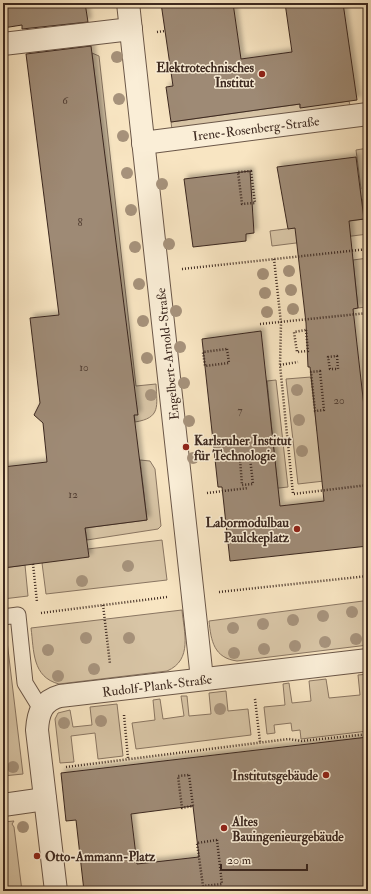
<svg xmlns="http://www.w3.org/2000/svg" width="371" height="894" font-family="'IM FELL Double Pica',serif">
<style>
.green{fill:#d8c5a6;stroke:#8a7662}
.building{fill:#9e8a74;stroke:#3c281f;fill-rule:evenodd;filter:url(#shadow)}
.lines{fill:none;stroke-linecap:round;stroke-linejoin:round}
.lane-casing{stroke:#6b5748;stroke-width:17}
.street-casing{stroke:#6b5748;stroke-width:24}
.path{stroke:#3c281f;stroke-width:2.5;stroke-dasharray:1 2;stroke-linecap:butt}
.lane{stroke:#faeed7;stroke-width:15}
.street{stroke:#faeed7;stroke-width:22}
.tree{fill:#a6927b}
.poi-dot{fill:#8f2418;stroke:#faeed7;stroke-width:1.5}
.labels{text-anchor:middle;stroke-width:3;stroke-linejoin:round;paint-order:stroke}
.number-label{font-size:11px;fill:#544034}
.poi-label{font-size:13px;font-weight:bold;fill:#3c281f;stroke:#faeed7;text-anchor:end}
.street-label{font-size:13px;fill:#3c281f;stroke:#faeed7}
</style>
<defs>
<filter id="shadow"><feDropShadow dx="3.5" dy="-3.5" stdDeviation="2" flood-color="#0004"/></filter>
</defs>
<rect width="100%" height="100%" fill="#f8e5c2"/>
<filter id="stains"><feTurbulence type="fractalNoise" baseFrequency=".005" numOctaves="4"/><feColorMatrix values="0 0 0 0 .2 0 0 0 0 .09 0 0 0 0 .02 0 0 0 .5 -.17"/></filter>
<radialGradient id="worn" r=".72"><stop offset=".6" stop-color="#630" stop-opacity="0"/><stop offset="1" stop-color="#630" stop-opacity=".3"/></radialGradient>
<g class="green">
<path d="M 92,53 L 99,56 L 136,386 L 156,384 C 157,406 161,418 135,422 Z"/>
<path d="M 349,101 L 350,105 L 172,130 L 171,122 L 300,104 L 300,107 Z"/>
<path d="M 368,148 L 368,234 L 272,246 L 270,231 L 364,219 L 362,199 L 359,200 L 357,190 L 361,189 L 356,150 Z"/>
<path d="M 368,258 L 366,307 L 358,308 L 353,260 Z"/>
<path d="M 311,377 L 317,431 L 368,476 L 298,484 L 286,379 Z"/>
<path d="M 276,380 L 288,487 L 252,491 L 252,484 L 277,481 L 267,381 Z"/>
<path d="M 140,460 L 150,461 L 155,469 L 161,526 L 158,529 L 87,540 L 85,528 L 147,520 Z"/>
<path d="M 162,540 L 167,580 L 46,594 L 42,563 L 88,549 Z"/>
<path d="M 25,565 L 28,596 L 3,599 L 3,568 Z"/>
<path d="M 363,601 L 368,604 L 368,645 L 237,661 C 214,658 211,641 209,621 Z"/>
<path d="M 182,610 C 184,632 193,660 167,671 L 59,684 C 32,677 34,651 31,628 Z"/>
<path d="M 3,634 L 7,641 L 23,774 L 3,776 Z"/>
<path d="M 368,674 L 368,731 L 301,739 L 300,730 L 292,731 L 291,723 L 274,725 L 275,733 L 267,734 L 264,707 L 285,705 L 283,684 L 289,683 L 292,703 L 311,701 L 309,681 L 326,679 L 329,698 L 360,695 L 358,675 Z"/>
<path d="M 226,691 L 228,711 L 248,709 L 251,735 L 136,749 L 132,723 L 155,720 L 153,700 L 160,699 L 163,719 L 184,716 L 181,696 L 187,696 L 189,716 L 211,714 L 209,693 Z"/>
<path d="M 117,704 L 123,756 L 98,759 L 95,733 L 71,736 L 74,762 L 60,763 L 55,719 L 58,713 L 70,710 L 73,727 L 92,725 L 90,707 Z"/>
<path d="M 14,821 L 12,824 L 14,827 L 22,891 L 3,891 L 3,822 Z"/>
</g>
<g class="building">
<path d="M 3,3 L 85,3 L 88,22 L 22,29 L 22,25 L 3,28 Z"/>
<path d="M 161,3 L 233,3 L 241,59 L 292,52 L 285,3 L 343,3 L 357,100 L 300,108 L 300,104 L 271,108 L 171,122 L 166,87 L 173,86 Z"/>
<path d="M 91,46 L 138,415 L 134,415 L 147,520 L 85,528 L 89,557 L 3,568 L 3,467 L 47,462 L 43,423 L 34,415 L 40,403 L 30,318 L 59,315 L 26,54 Z"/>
<path d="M 356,157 L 364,219 L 349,221 L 358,308 L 353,309 L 368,442 L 368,546 L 230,561 L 222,487 L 218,487 L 202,339 L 261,331 L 280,506 L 324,501 L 313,394 L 310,367 L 308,367 L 306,323 L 295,228 L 288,229 L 277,167 Z"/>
<path d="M 250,171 L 254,233 L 246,234 L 246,241 L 193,247 L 184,179 Z"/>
<path d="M 368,737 L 368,891 L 84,891 L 76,820 L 66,821 L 61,773 ZM 193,806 L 199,857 L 137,864 L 131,814 Z"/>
</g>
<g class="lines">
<defs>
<path id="lane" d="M 3,617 L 18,615 L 25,683 L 41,709"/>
<g id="street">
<path d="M 128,3 L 202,679"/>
<path d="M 3,44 L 131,29"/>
<path d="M 143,143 L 368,114"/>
<path d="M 3,805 L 45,799"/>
<path d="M 56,891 L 37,730 C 38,713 42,701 60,696 L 368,660"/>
</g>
</defs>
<use href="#lane" class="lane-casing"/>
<use href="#street" class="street-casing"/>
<g class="path">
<path d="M 3,5 L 6,19"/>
<path d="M 157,32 L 165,31"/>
<path d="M 251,171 L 255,203 L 242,204 L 238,172 Z"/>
<path d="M 274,259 L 281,323 L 280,365 L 293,494 L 368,485"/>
<path d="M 182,269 L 368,249"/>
<path d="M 260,324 L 368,313"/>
<path d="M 306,330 L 308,351 L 297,352 L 294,332 Z"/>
<path d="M 227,349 L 229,363 L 205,366 L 203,352 Z"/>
<path d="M 337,356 L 338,369 L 330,369 L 328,357 Z"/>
<path d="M 280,365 L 298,362"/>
<path d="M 320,371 L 324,410 L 315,411 L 311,372 Z"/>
<path d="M 250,458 L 253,484 L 242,485 L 240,459 Z"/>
<path d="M 207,493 L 248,488"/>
<path d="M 33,564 L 37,602"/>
<path d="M 219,592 L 368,576"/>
<path d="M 103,605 L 110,664"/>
<path d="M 41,613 L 167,597"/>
<path d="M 255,699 L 260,742"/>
<path d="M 124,715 L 128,758"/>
<path d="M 66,767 L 289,739 L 302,741 L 368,734"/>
<path d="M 189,775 L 193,806 L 182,808 L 178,776 Z"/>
<path d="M 217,840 L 222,884 L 203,886 L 197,843 Z"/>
</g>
<use href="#lane" class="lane"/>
<use href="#street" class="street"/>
</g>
<g class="tree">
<circle cx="117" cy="57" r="6"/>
<circle cx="119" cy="99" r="6"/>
<circle cx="123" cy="136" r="6"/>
<circle cx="127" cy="173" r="6"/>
<circle cx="162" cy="184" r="6"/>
<circle cx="131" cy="210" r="6"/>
<circle cx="169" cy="244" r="6"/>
<circle cx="135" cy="247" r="6"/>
<circle cx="289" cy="271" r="6"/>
<circle cx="263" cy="274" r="6"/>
<circle cx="139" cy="284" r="6"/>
<circle cx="291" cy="290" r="6"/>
<circle cx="265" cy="293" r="6"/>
<circle cx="293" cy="309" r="6"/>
<circle cx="176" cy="311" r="6"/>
<circle cx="267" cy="312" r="6"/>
<circle cx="143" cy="321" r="6"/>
<circle cx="180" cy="347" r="6"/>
<circle cx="147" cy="358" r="6"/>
<circle cx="184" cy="383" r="6"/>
<circle cx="297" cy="390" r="6"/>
<circle cx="151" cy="395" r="6"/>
<circle cx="299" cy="420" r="6"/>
<circle cx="189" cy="421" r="6"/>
<circle cx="302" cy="451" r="6"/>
<circle cx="193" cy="458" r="6"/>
<circle cx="128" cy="566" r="6"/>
<circle cx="82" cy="581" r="6"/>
<circle cx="352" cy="612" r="6"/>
<circle cx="323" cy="616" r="6"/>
<circle cx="293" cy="620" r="6"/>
<circle cx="263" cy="624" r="6"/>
<circle cx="233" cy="628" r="6"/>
<circle cx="86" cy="638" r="6"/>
<circle cx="129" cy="638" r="6"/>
<circle cx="356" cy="639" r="6"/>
<circle cx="325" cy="642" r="6"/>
<circle cx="295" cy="646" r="6"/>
<circle cx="264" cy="649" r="6"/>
<circle cx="48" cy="650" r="6"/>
<circle cx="234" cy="653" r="6"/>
<circle cx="94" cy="669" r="6"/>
<circle cx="58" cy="676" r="6"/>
<circle cx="220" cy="709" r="6"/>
<circle cx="101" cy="721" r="6"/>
<circle cx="64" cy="723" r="6"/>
<circle cx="13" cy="767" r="6"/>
<circle cx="264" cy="778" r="6"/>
<circle cx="23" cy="827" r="6"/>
</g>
<g class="poi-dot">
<circle cx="262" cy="74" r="4"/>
<circle cx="186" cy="447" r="4"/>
<circle cx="297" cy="529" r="4"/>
<circle cx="326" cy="775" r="4"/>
<circle cx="224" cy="828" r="4"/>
<circle cx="37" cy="856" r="4"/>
</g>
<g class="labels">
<g class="number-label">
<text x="65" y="104">6</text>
<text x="80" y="226">8</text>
<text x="84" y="371">10</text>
<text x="339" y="404">20</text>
<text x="240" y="414">7</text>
<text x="73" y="498">12</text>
</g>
<g class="poi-label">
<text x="254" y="72">Elektrotechnisches<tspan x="254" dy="15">Institut</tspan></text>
<text x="194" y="445" text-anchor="start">Karlsruher Institut<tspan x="194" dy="15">für Technologie</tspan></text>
<text x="289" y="527">Labormodulbau<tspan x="289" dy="15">Paulckeplatz</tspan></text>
<text x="318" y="780">Institutsgebäude</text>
<text x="232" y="826" text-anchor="start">Altes<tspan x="232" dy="15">Bauingenieurgebäude</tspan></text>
<text x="45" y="861" text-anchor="start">Otto-Ammann-Platz</text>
</g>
<g class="street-label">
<text transform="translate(256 128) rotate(-7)" y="5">Irene-Rosenberg-Straße</text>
<text transform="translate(167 354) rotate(-96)" y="5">Engelbert-Arnold-Straße</text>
<text transform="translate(157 685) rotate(-7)" y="5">Rudolf-Plank-Straße</text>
</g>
</g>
<rect width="371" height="894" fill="none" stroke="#f8e5c2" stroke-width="16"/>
<rect x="4" y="4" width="363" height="886" fill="none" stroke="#3c281f" stroke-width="2"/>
<rect x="8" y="8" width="355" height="878" fill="none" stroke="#3c281f"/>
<path d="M221 864v6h86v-6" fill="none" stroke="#3c281f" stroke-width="2"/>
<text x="227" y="864" font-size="12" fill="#3c281f" stroke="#faeed7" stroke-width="3" paint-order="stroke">20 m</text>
<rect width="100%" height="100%" filter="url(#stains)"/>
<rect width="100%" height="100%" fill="url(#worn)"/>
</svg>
